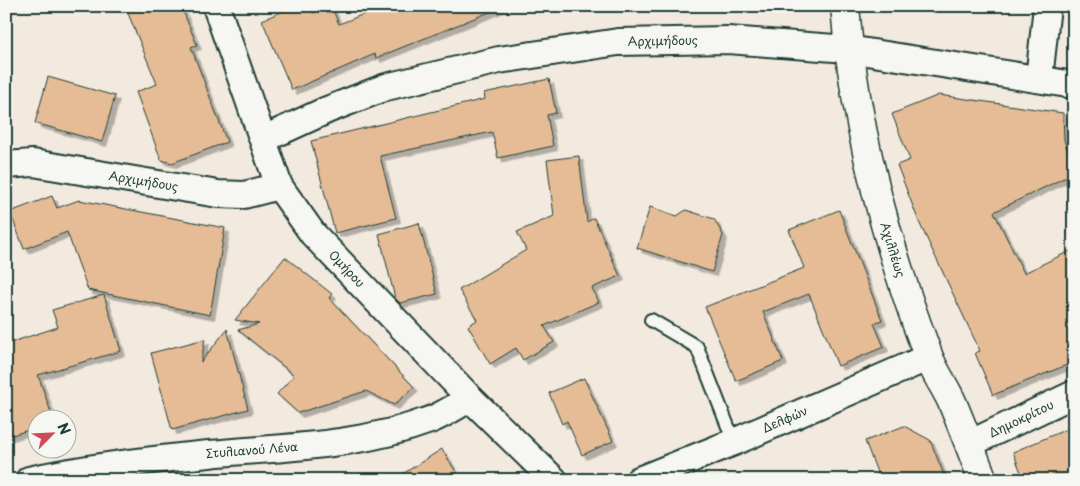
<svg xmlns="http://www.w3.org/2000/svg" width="1080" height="486" font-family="'Playpen Sans',sans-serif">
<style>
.building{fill:#e5bc95;stroke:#1f3d34;filter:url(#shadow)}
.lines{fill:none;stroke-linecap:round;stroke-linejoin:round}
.service-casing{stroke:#1f3d34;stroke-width:16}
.minor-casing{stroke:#1f3d34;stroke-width:30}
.tertiary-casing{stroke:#1f3d34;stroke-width:31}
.service{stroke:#f6f6f2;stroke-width:12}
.minor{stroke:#f6f6f2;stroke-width:26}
.tertiary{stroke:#f6f6f2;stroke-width:28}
.labels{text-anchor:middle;stroke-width:4.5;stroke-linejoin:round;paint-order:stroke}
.street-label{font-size:12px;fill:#1f3d34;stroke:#f6f6f2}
</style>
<defs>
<filter id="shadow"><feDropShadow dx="4.5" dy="4.5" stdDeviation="0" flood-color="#0004"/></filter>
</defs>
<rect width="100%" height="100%" fill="#f3eadf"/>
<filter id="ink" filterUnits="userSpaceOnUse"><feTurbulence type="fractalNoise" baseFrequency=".02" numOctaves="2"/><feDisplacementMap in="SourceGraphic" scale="10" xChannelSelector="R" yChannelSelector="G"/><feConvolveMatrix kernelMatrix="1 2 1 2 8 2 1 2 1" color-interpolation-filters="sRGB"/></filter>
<g filter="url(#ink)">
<g class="building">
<path d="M 125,6 L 181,6 L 197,45 L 191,47 L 227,142 L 172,163 L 161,160 L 136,92 L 157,84 Z"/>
<path d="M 295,6 L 309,6 L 313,13 L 331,6 L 339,24 L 384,6 L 502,7 L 376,58 L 375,54 L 292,90 L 262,20 Z"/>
<path d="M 48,77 L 115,96 L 102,142 L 35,123 Z"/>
<path d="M 549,79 L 556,113 L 547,115 L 553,146 L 498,158 L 492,132 L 380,156 L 396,218 L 335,233 L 311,141 L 485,99 L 484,93 Z"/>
<path d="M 939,95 L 1063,113 L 1064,140 L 1074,170 L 1074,173 L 994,212 L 1024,273 L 1074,249 L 1074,362 L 993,395 L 975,353 L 980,351 L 919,222 L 897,165 L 910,160 L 892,114 Z"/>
<path d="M 579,156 L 587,222 L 594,218 L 620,276 L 592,288 L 599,302 L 544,326 L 554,342 L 523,360 L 516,348 L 490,364 L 468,326 L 477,320 L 459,290 L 526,250 L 517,232 L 554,216 L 547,160 Z"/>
<path d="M 52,196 L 57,208 L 79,200 L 225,228 L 210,315 L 88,290 L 67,232 L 24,249 L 10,212 Z"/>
<path d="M 650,207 L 677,216 L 686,210 L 714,219 L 723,235 L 712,272 L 637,248 Z"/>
<path d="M 839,210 L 882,320 L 874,323 L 884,347 L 838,366 L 809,294 L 763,312 L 783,361 L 736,381 L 705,307 L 804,268 L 789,230 Z"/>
<path d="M 419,223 L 437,294 L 400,303 L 395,298 L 379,234 Z"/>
<path d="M 285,257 L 332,294 L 329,298 L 414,387 L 394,405 L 366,391 L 298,413 L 277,394 L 294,375 L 238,330 L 259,324 L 235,320 Z"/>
<path d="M 104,295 L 121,351 L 38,375 L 53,418 L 38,418 L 38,427 L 6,437 L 6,344 L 58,327 L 52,310 Z"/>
<path d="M 227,329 L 248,409 L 172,430 L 151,353 L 205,339 L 201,362 Z"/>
<path d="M 584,378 L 613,441 L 582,455 L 567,421 L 562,424 L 549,393 Z"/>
<path d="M 904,426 L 930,440 L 946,480 L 880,480 L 865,441 Z"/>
<path d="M 1074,426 L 1074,480 L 1024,480 L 1013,452 Z"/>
<path d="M 442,449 L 461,480 L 393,480 Z"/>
</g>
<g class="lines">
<defs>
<path id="service" d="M 651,320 L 697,347 L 734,442"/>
<g id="minor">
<path id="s1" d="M 216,6 L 279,186 L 313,234 L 470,398 L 554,480"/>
<path d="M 1039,79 L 1047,6"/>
<path id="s2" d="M 264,139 L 327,110 L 386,87 L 499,60 L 618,42 L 728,40 L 848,49 L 1074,85"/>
<path id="s3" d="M 6,165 L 33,163 L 218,194 L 244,195 L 279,186"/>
<path id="s4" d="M 969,444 L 1074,394"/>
<path id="s5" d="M 29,480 C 88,467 148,460 209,454 C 285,447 357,447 430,420 C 443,415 457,406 470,398"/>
<path id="s6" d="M 639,480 L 734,442 L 929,357"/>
</g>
<g id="tertiary">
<path id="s7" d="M 845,6 C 854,126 886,243 928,355 C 934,372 945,386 952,402 C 963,428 973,454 983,480"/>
</g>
</defs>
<use href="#service" class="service-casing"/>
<use href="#minor" class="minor-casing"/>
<use href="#tertiary" class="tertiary-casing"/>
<use href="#service" class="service"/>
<use href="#minor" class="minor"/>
<use href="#tertiary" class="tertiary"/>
</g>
</g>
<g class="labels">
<g class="street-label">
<text dy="4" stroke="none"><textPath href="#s2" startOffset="414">Αρχιμήδους</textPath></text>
<text dy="4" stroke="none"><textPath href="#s3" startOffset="139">Αρχιμήδους</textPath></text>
<text dy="4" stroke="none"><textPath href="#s7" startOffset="249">Αχιλλέως</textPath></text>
<text dy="4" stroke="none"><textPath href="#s1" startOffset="298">Ομήρου</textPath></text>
<text dy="4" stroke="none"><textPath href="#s4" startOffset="58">Δημοκρίτου</textPath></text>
<text dy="4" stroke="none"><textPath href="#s6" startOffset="158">Δελφών</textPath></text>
<text dy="4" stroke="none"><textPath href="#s5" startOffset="225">Στυλιανού Λένα</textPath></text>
</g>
</g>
<rect width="1080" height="486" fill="none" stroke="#f6f6f2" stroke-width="25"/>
<rect x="12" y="12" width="1055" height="461" fill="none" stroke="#1f3d34" stroke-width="2" filter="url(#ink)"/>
<g transform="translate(52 434) rotate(66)"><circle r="24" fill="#f6f6f2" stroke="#a0aca6"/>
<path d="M0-4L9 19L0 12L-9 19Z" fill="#d1495b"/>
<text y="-8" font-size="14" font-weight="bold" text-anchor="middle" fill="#1f3d34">N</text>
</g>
</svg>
